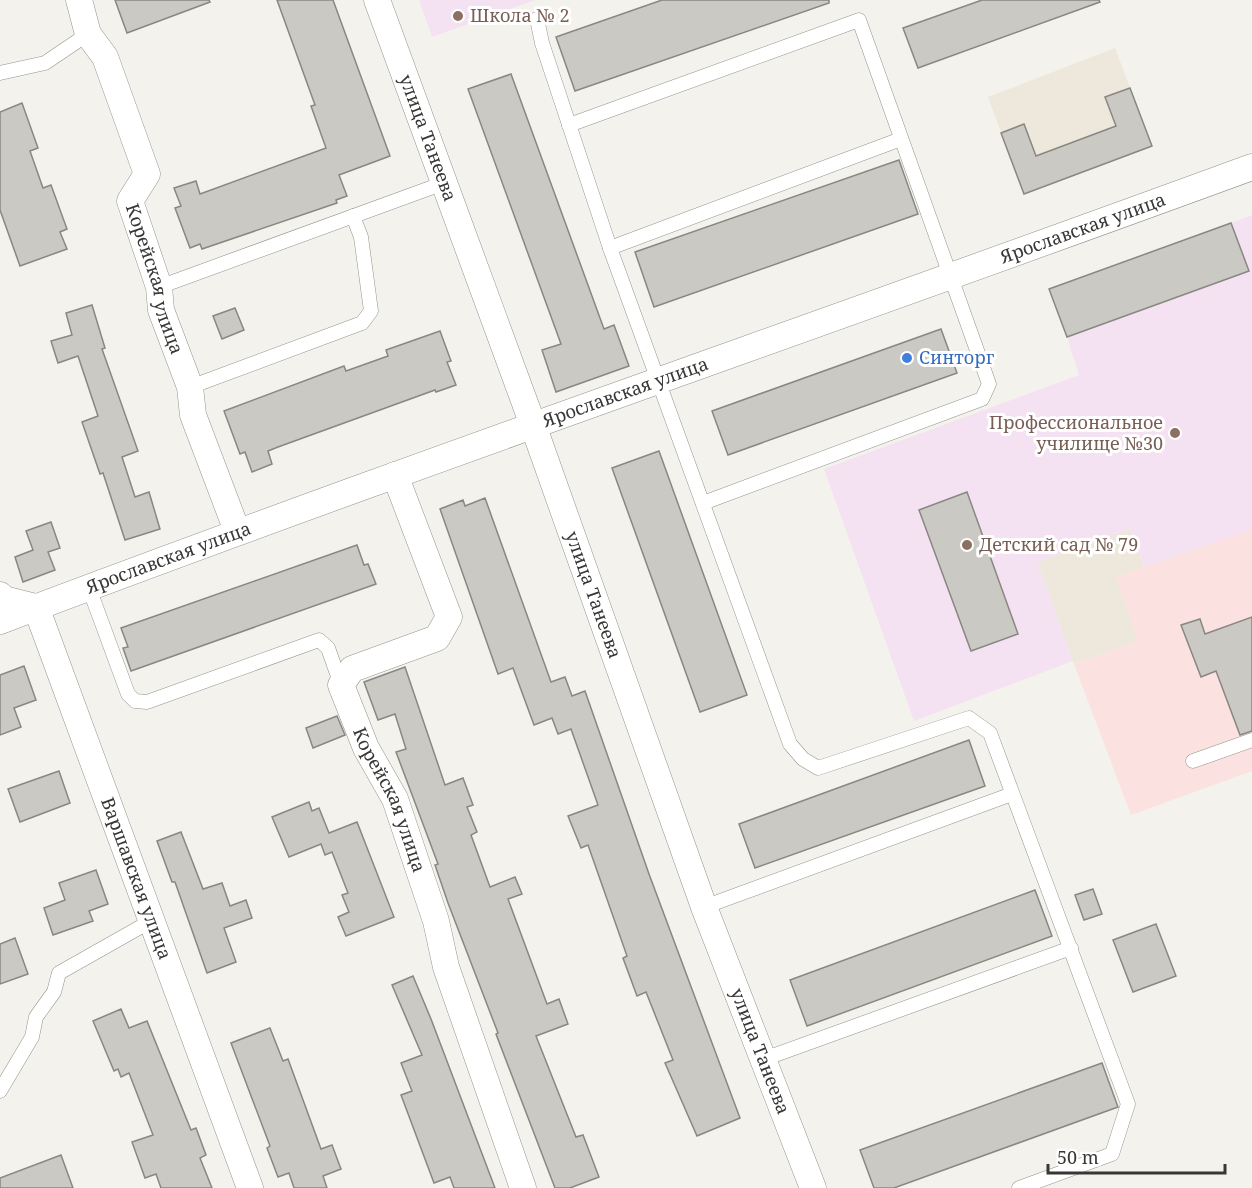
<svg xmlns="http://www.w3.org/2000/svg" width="1252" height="1188" font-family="'Noto Serif',serif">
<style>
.commercial{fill:#fce1e1}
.built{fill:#ede8db}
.education{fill:#f4e2f3}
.building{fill:#cbc9c3;stroke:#898782;stroke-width:1.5}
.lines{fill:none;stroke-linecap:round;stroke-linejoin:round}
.lane-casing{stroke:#94938d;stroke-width:15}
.street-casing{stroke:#94938d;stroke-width:27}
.lane{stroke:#fff;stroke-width:14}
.street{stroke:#fff;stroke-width:26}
.education-dot{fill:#8d6e63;stroke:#fff;stroke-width:2}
.shop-dot{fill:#3f7fe0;stroke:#fff;stroke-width:2}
.labels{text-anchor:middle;stroke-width:6;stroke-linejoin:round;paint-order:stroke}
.education-label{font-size:18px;fill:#785e54;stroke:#fff;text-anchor:start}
.street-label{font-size:18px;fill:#383735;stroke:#fff}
.shop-label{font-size:18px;fill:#366cbe;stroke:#fff;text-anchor:start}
</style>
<rect width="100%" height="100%" fill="#f4f2ec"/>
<path class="commercial" d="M 1252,529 L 1252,771 L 1131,815 L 1074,664 L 1138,641 L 1116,577 Z"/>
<g class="built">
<path d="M 1115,48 L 1152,146 L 1024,194 L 988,97 Z"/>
<path d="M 1130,528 L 1144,567 L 1116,577 L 1138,641 L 1074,664 L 1037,562 Z"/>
</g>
<g class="education">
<path d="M 419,0 L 535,0 L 432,37 Z"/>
<path d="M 1252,215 L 1252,529 L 1144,567 L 1130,529 L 1037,562 L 1073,661 L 914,721 L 824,469 L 1079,375 L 1067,337 L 1249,271 L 1231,223 Z"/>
</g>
<g class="building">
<path d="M 115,0 L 209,0 L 210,2 L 127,33 Z"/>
<path d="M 277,0 L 333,0 L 390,156 L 339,175 L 347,196 L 336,200 L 337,203 L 202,249 L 200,244 L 190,248 L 175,208 L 181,206 L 174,188 L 196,181 L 200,194 L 326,148 L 311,106 L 315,105 Z"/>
<path d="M 662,0 L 829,0 L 829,3 L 575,91 L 556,37 Z"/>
<path d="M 982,0 L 1099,0 L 1100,2 L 918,68 L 903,28 Z"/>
<path d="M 511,74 L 604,329 L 614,325 L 629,366 L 556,392 L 542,350 L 561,344 L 468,89 Z"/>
<path d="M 1130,88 L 1152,146 L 1024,194 L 1001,133 L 1024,124 L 1036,156 L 1116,126 L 1105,97 Z"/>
<path d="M 22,103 L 38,148 L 30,151 L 43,188 L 51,185 L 67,229 L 60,232 L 67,249 L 20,266 L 0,210 L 0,112 Z"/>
<path d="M 899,160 L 918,214 L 654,307 L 635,252 Z"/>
<path d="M 1231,223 L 1249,271 L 1067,337 L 1049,289 Z"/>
<path d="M 92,305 L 105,348 L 102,349 L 138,451 L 122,457 L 135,497 L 149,492 L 160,529 L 125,540 L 103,473 L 100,474 L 82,422 L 98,416 L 78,356 L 58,363 L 51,341 L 72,335 L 66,313 Z"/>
<path d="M 235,308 L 244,330 L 222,339 L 213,316 Z"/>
<path d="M 941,329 L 957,373 L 728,455 L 712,411 Z"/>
<path d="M 440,331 L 451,361 L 447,362 L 456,385 L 436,392 L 435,390 L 278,447 L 268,451 L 272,464 L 252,472 L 245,452 L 240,454 L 224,411 L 344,366 L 346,371 L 388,356 L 386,350 Z"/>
<path d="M 659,451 L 747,695 L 700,712 L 612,468 Z"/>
<path d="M 967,492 L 1018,634 L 971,651 L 919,510 Z"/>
<path d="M 485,498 L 551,682 L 565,677 L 572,696 L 585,691 L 649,874 L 740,1118 L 697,1136 L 665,1063 L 673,1060 L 646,992 L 637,996 L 623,958 L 627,956 L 588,845 L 581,848 L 568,816 L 598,805 L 571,729 L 558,734 L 552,718 L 534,725 L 513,668 L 498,674 L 440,509 L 463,500 L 465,506 Z"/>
<path d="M 51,522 L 60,548 L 48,552 L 55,570 L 23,582 L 15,557 L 33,550 L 26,531 Z"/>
<path d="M 357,545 L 364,565 L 368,564 L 376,584 L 131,671 L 123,648 L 128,647 L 121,628 Z"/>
<path d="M 1252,617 L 1252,731 L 1240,735 L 1216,671 L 1201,677 L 1181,625 L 1200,619 L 1205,634 Z"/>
<path d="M 24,666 L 36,700 L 14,708 L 21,727 L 0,735 L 0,675 Z"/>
<path d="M 405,667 L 445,785 L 463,778 L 473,805 L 467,807 L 477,832 L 471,835 L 490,887 L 515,877 L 522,894 L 508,899 L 547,1004 L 559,999 L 568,1024 L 536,1036 L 576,1137 L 583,1135 L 599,1177 L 570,1188 L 555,1188 L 496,1034 L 498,1033 L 448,903 L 435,865 L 438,864 L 396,752 L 406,749 L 395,714 L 378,720 L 364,682 Z"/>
<path d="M 337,716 L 345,735 L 313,748 L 306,728 Z"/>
<path d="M 969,740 L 985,786 L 755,868 L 739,824 Z"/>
<path d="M 59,771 L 70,803 L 20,822 L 8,789 Z"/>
<path d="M 309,802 L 312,811 L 319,808 L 329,833 L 357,822 L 394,917 L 346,936 L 338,917 L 349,912 L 342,895 L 348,893 L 332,852 L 325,855 L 321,844 L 289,857 L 272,817 Z"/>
<path d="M 181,832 L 203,889 L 222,883 L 230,906 L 246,900 L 252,918 L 224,928 L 236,962 L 207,973 L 175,882 L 172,882 L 157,841 Z"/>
<path d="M 96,870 L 108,904 L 89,911 L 93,921 L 53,935 L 44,908 L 65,900 L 59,883 Z"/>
<path d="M 1093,889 L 1102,914 L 1084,920 L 1075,895 Z"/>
<path d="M 1035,890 L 1052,936 L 807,1026 L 790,980 Z"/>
<path d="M 1156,924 L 1176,976 L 1133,992 L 1113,940 Z"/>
<path d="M 15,938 L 28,974 L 0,984 L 0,944 Z"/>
<path d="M 413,976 L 431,1019 L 495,1188 L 454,1188 L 450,1177 L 434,1183 L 401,1095 L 412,1091 L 401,1063 L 422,1055 L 392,985 Z"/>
<path d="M 121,1009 L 129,1028 L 147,1021 L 191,1130 L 196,1128 L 206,1155 L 200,1158 L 212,1188 L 161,1188 L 156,1174 L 145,1178 L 132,1142 L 153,1135 L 129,1073 L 121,1077 L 118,1069 L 114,1071 L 93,1021 Z"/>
<path d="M 270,1028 L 283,1061 L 288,1059 L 321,1149 L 332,1145 L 341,1169 L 323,1176 L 327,1188 L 294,1188 L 289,1173 L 278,1177 L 267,1148 L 270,1146 L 231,1043 Z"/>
<path d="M 1102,1063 L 1118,1107 L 894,1188 L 874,1188 L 860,1150 Z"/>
<path d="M 61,1155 L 73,1188 L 0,1188 L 0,1178 Z"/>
</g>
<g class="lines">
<defs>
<g id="lane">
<path d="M 537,19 L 542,43 L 610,248 L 790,744 L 803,759 L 818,768 L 969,718 L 990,733 L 1128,1104 L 1112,1154 L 1019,1188"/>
<path d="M 0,73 L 45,63 L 88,34"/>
<path d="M 569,125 L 859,20 L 989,384 L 982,399 L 703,503"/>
<path d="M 610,248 L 901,139"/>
<path d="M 159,287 L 444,183"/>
<path d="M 190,387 L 362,323 L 371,311 L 361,237 L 353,216"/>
<path d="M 89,588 L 128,694 L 135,701 L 147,702 L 319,640 L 328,648 L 341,685"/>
<path d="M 1193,761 L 1252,740"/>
<path d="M 704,907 L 1012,794"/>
<path d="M 764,1059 L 1071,948"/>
<path d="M 0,1091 L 32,1037 L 36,1017 L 54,992 L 59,973 L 151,921"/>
</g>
<g id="street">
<path id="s1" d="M 79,0 L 88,34 L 105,57 L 147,174 L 130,201 L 159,287 L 161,310 L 190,387 L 193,415 L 237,531"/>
<path id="s2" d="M 377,0 L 533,425 L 704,907 L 813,1188"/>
<path id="s3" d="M 395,475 L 449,617 L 437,638 L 352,669 L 341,685 L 366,748 L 395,799 L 436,921 L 446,967 L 523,1188"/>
<path id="s4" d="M 0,595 L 4,599 L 36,607 L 250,1188"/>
<path id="s5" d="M 0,621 C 415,464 835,320 1252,167"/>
</g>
</defs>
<use href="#lane" class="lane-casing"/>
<use href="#street" class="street-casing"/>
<use href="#lane" class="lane"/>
<use href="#street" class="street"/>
</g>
<g class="education-dot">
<circle cx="458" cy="16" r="6"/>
<circle cx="1175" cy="433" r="6"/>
<circle cx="967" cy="545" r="6"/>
</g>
<circle class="shop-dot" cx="907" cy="358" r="6"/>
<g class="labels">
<g class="education-label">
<text x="470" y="22">Школа № 2</text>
<text x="1163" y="429" text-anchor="end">Профессиональное<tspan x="1163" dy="21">училище №30</tspan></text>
<text x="979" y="551">Детский сад № 79</text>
</g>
<g class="street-label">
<text dy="6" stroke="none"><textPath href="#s2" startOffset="147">улица Танеева</textPath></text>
<text dy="6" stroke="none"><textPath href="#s5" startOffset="1152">Ярославская улица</textPath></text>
<text dy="6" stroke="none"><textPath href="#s1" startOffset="302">Корейская улица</textPath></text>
<text dy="6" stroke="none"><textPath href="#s5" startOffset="666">Ярославская улица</textPath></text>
<text dy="6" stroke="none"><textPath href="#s5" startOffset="180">Ярославская улица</textPath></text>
<text dy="6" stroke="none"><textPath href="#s2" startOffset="633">улица Танеева</textPath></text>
<text dy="6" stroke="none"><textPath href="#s3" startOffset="411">Корейская улица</textPath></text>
<text dy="6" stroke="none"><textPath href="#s4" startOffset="328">Варшавская улица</textPath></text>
<text dy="6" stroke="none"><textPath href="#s2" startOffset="1119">улица Танеева</textPath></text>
</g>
<g class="shop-label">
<text x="919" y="364">Синторг</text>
</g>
</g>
<path d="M1048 1164v9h177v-9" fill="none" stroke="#383735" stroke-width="3"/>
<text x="1057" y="1164" font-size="18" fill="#383735" stroke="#ffffff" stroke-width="4.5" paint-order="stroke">50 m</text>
</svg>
